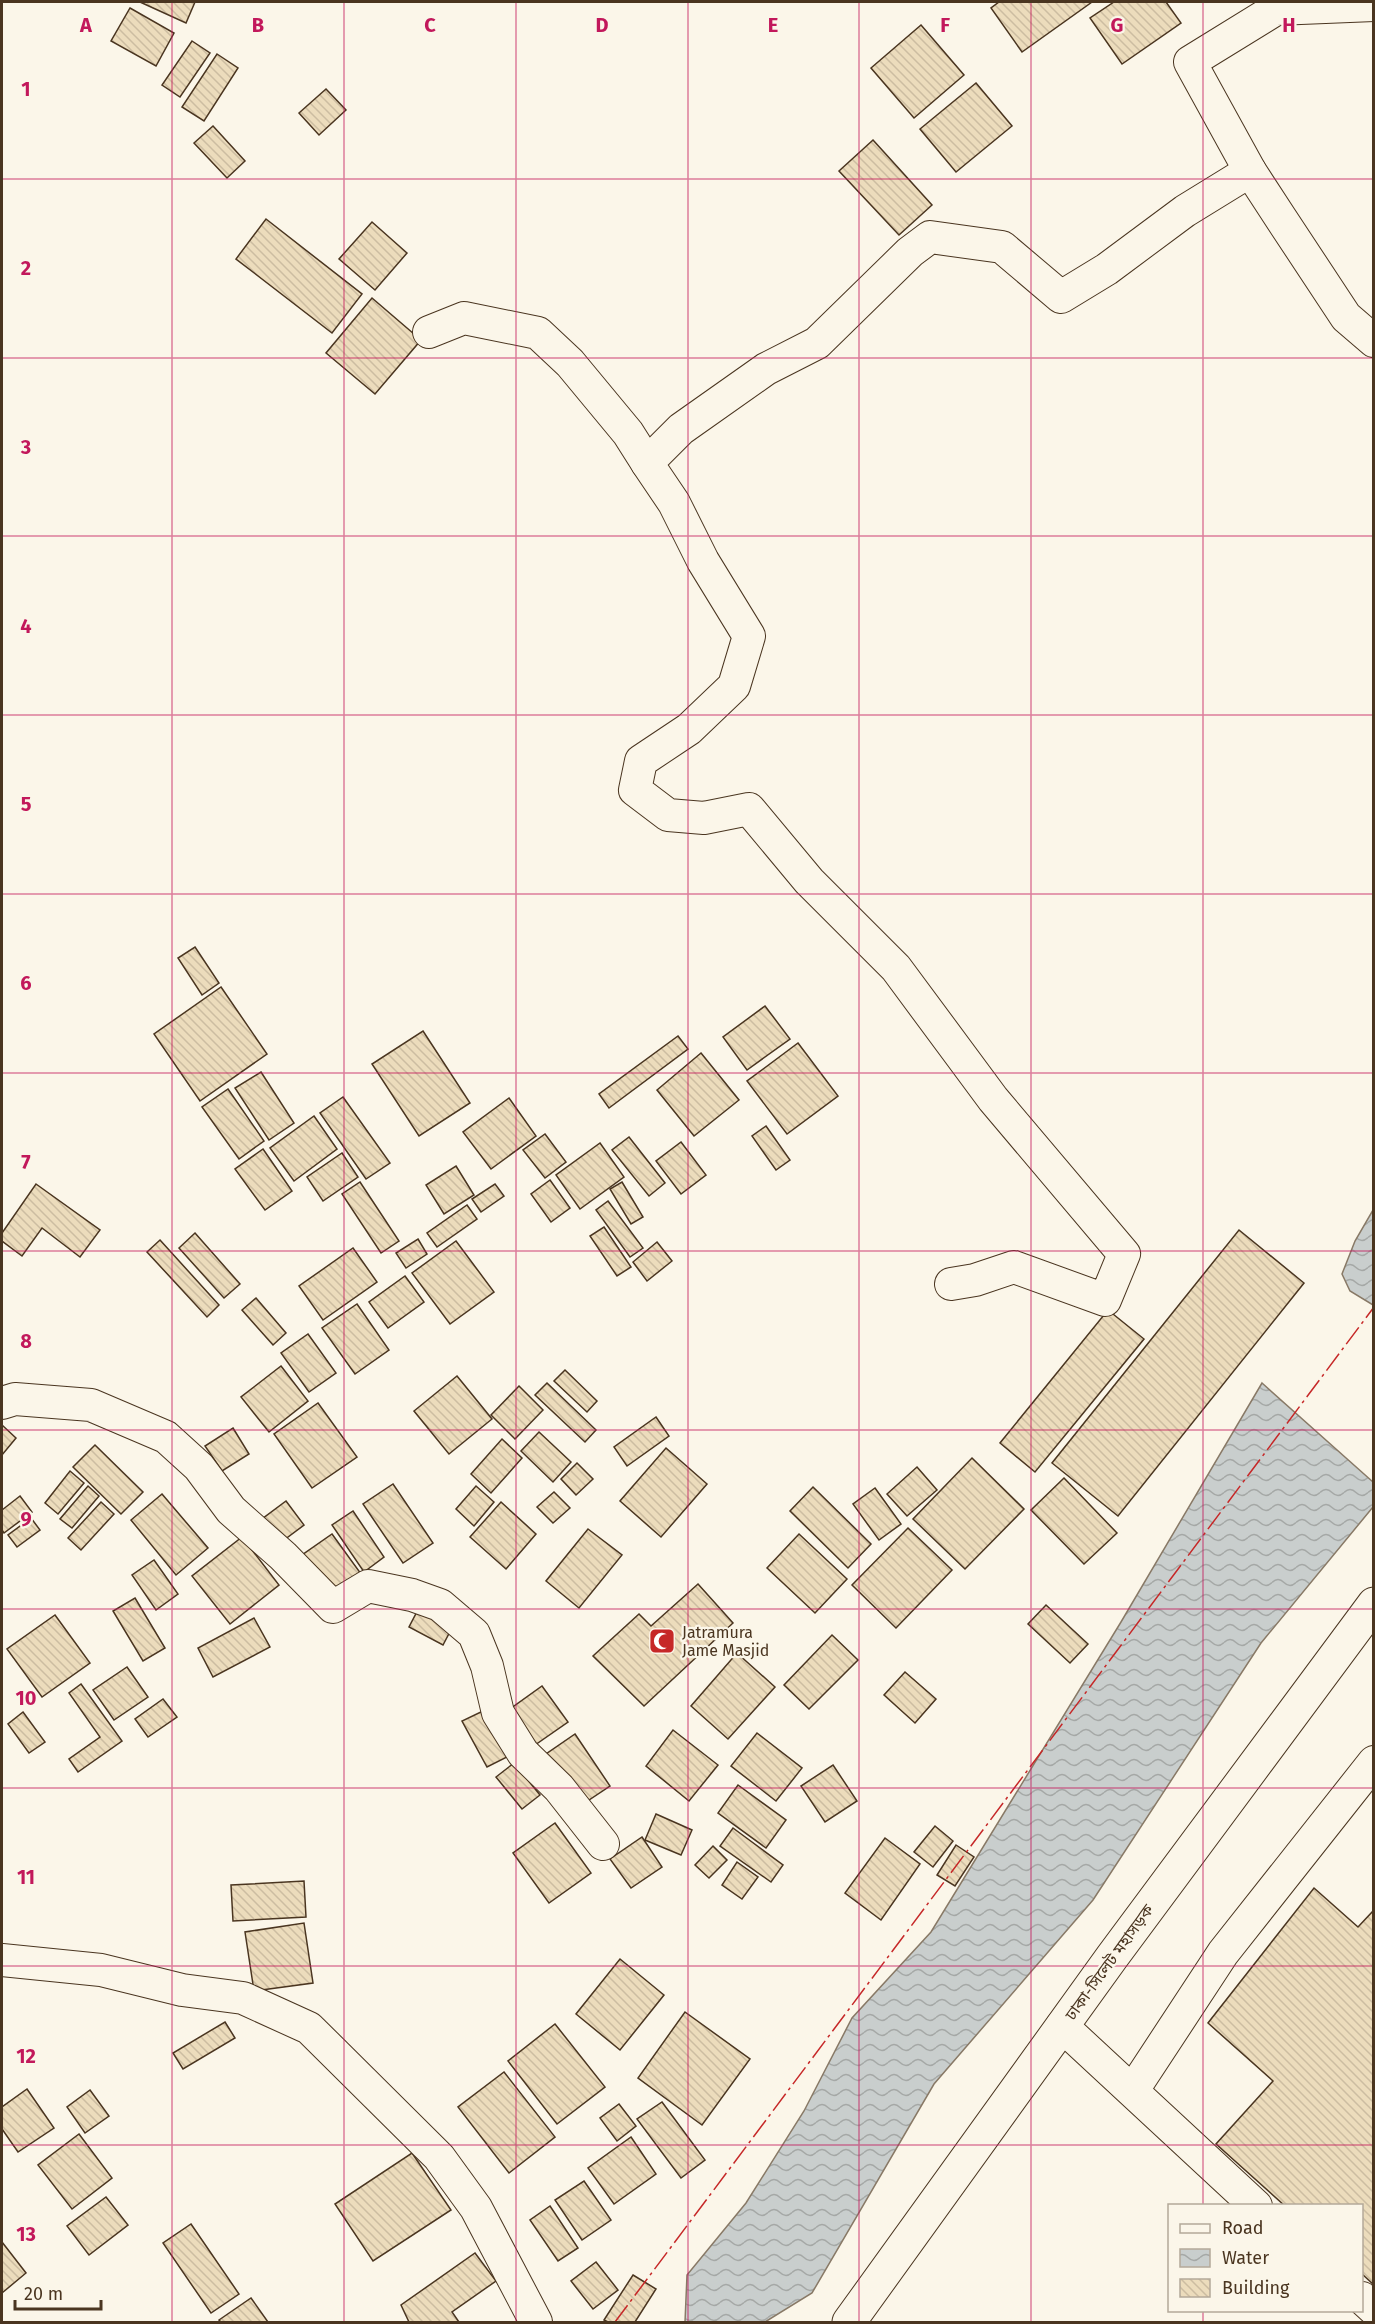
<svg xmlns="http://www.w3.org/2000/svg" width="1375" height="2324" font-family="'Fira Sans','Noto Sans Bengali',sans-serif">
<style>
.water{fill:url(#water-waves);stroke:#887966;stroke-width:1.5}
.building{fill:url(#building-back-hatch);stroke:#4a3520;stroke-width:1.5}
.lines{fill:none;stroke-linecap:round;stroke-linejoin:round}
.minor-casing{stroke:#4a3520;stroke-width:34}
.highway-casing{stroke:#4a3520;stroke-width:35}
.minor{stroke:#fbf6e9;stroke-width:32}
.highway{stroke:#fbf6e9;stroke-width:33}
.power{stroke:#c62828;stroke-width:1.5;stroke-dasharray:21 4.5 3 4.5;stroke-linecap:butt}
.grid{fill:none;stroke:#c2185b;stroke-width:1.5;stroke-opacity:0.55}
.labels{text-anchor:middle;stroke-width:4.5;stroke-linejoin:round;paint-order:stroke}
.poi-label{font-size:16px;fill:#4a3520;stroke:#fbf6e9;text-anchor:start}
.street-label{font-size:16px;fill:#4a3520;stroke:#fbf6e9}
.grid-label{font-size:20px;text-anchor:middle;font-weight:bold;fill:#c2185b;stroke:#fbf6e9;stroke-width:4.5;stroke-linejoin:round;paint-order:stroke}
</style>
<defs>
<pattern id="water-waves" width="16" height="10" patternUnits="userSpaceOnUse" patternTransform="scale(1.5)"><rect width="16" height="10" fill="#c9cecd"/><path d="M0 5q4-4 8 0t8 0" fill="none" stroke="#a5a8a6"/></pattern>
<pattern id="building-back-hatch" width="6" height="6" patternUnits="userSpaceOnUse" patternTransform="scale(1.5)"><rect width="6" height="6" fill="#ecdcbc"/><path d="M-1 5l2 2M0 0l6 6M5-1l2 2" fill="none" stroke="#ccbda1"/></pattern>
</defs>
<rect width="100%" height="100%" fill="#fbf6e9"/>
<g class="water">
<path d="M 1373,1210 L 1374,1305 L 1373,1305 L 1350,1291 L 1342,1274 L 1355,1241 Z"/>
<path d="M 1262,1383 L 1373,1482 L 1373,1507 L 1261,1643 L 1093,1900 L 934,2084 L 812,2293 L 765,2322 L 685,2322 L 687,2275 L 746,2203 L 804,2111 L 852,2018 L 931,1932 L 1121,1622 Z"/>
</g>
<g class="building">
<path d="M 140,2 L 195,2 L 186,23 Z"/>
<path d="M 999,2 L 1092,2 L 1022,52 L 991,8 Z"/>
<path d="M 1114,2 L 1166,2 L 1181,23 L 1122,64 L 1090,18 Z"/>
<path d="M 130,8 L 174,33 L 156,66 L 111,41 Z"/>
<path d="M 921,25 L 964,75 L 914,118 L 871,68 Z"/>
<path d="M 192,41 L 210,53 L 180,97 L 162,85 Z"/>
<path d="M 217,54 L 238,68 L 204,121 L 182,107 Z"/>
<path d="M 976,83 L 1012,126 L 956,172 L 920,129 Z"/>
<path d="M 326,89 L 346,110 L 319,135 L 299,113 Z"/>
<path d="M 213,126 L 245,161 L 227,178 L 194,143 Z"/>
<path d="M 873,140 L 932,205 L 899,235 L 839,171 Z"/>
<path d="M 266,219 L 362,294 L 332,333 L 236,259 Z"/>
<path d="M 372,222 L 407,253 L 375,290 L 339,259 Z"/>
<path d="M 372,298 L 421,340 L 375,394 L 326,353 Z"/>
<path d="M 195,947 L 219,983 L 202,995 L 178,958 Z"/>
<path d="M 221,987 L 267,1054 L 200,1101 L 154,1034 Z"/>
<path d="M 765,1006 L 790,1039 L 747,1070 L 723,1037 Z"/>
<path d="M 423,1031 L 470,1103 L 419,1136 L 372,1064 Z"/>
<path d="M 678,1036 L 688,1049 L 609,1108 L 599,1094 Z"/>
<path d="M 798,1043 L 838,1096 L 787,1134 L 747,1081 Z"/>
<path d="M 701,1053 L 739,1100 L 694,1136 L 657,1090 Z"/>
<path d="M 261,1072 L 294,1123 L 269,1140 L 235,1088 Z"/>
<path d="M 228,1089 L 264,1141 L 239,1159 L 202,1107 Z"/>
<path d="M 343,1097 L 390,1163 L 366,1179 L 320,1113 Z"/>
<path d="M 509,1098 L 536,1136 L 491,1169 L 463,1132 Z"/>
<path d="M 314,1116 L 337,1149 L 294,1181 L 270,1148 Z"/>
<path d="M 766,1126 L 790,1160 L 776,1170 L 752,1136 Z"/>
<path d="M 545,1134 L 566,1162 L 545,1178 L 523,1150 Z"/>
<path d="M 629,1137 L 665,1183 L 649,1196 L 612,1150 Z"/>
<path d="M 681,1142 L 706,1175 L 681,1194 L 656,1161 Z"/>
<path d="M 600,1143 L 624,1177 L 580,1209 L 556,1175 Z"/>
<path d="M 263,1149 L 292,1191 L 265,1210 L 235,1169 Z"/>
<path d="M 342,1153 L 358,1177 L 323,1201 L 307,1177 Z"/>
<path d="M 456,1166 L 474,1195 L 444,1214 L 426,1185 Z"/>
<path d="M 550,1180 L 570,1208 L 551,1222 L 531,1194 Z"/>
<path d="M 360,1182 L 399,1241 L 381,1253 L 342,1194 Z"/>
<path d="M 622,1182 L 643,1217 L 631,1224 L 610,1189 Z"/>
<path d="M 36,1184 L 100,1230 L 80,1257 L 42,1228 L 22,1256 L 2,1241 L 2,1233 Z"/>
<path d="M 495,1184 L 504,1196 L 481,1212 L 472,1199 Z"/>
<path d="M 608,1201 L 643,1248 L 630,1257 L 596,1210 Z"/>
<path d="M 467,1205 L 477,1219 L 437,1247 L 427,1233 Z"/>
<path d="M 604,1227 L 631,1267 L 617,1276 L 590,1236 Z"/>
<path d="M 1239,1230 L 1304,1283 L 1118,1516 L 1052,1463 Z"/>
<path d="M 195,1233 L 240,1284 L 224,1298 L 179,1248 Z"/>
<path d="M 418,1239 L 427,1254 L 406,1268 L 396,1253 Z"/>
<path d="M 160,1240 L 219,1305 L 207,1317 L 147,1252 Z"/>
<path d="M 456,1241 L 494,1292 L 450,1324 L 412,1273 Z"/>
<path d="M 657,1242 L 672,1261 L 647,1281 L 633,1262 Z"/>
<path d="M 353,1248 L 377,1282 L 323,1320 L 299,1286 Z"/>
<path d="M 405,1276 L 424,1302 L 388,1328 L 369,1302 Z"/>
<path d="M 256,1298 L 286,1333 L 273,1345 L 242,1310 Z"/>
<path d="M 357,1304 L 389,1350 L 355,1374 L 322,1328 Z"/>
<path d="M 1108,1310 L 1144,1339 L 1035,1472 L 1000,1443 Z"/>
<path d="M 308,1334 L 336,1373 L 309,1392 L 281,1353 Z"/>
<path d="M 281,1366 L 308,1401 L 269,1432 L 241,1397 Z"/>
<path d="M 565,1370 L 597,1401 L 587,1412 L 554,1381 Z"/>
<path d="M 457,1376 L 492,1419 L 449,1454 L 414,1411 Z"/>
<path d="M 547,1383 L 596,1430 L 585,1442 L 535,1395 Z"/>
<path d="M 519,1386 L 543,1410 L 515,1439 L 491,1415 Z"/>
<path d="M 318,1403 L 357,1457 L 312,1488 L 274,1434 Z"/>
<path d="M 656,1417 L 669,1436 L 627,1466 L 614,1447 Z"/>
<path d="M 2,1425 L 16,1438 L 2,1455 Z"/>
<path d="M 233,1428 L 249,1454 L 222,1471 L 205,1446 Z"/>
<path d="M 539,1432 L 571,1462 L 553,1482 L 521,1451 Z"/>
<path d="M 502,1439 L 522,1458 L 491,1493 L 471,1474 Z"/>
<path d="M 95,1445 L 143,1492 L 121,1514 L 73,1467 Z"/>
<path d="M 666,1448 L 707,1484 L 661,1537 L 620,1501 Z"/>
<path d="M 972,1458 L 1024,1509 L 965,1569 L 913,1519 Z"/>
<path d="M 577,1463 L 593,1479 L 576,1495 L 561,1479 Z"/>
<path d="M 917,1467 L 937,1490 L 907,1516 L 887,1494 Z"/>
<path d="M 70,1471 L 84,1483 L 58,1514 L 45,1503 Z"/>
<path d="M 1064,1478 L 1117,1533 L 1084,1564 L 1031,1510 Z"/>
<path d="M 393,1484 L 433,1543 L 403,1563 L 363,1504 Z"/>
<path d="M 88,1486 L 99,1496 L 72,1528 L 60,1519 Z"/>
<path d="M 476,1486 L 494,1502 L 474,1526 L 456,1509 Z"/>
<path d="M 813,1487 L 871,1544 L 848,1568 L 790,1511 Z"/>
<path d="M 875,1488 L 901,1524 L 879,1540 L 853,1504 Z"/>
<path d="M 554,1492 L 570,1508 L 553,1523 L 537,1507 Z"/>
<path d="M 162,1494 L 208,1548 L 176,1575 L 131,1520 Z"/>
<path d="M 20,1496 L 32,1512 L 4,1533 L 2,1530 L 2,1510 Z"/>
<path d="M 286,1501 L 304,1525 L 280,1543 L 262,1519 Z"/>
<path d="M 101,1502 L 114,1514 L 81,1550 L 68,1538 Z"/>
<path d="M 501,1502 L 536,1534 L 506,1569 L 470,1537 Z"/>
<path d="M 353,1511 L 384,1557 L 364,1572 L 332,1525 Z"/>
<path d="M 31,1518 L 40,1530 L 17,1547 L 8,1535 Z"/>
<path d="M 908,1528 L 952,1570 L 896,1628 L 852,1585 Z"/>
<path d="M 588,1529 L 622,1555 L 579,1608 L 546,1581 Z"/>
<path d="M 332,1534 L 364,1578 L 334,1600 L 302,1555 Z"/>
<path d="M 799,1534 L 847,1579 L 815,1613 L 767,1568 Z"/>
<path d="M 242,1537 L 279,1585 L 230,1624 L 192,1576 Z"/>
<path d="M 154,1560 L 178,1594 L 156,1610 L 132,1575 Z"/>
<path d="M 698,1584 L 733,1623 L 644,1706 L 593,1656 L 639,1614 L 651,1626 Z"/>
<path d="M 135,1598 L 165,1648 L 143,1661 L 113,1611 Z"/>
<path d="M 421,1604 L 455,1622 L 443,1645 L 409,1627 Z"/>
<path d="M 1046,1605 L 1088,1644 L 1070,1663 L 1028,1624 Z"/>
<path d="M 55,1615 L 90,1663 L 42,1697 L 7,1649 Z"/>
<path d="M 254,1618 L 270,1647 L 213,1677 L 198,1648 Z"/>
<path d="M 832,1635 L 858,1660 L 809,1709 L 784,1685 Z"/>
<path d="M 737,1653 L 775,1687 L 728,1739 L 691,1706 Z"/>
<path d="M 127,1667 L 148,1697 L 114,1720 L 93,1690 Z"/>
<path d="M 905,1672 L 936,1699 L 915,1723 L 884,1695 Z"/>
<path d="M 81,1684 L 122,1741 L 78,1772 L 69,1759 L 100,1737 L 69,1693 Z"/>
<path d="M 542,1686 L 568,1722 L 535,1745 L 510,1709 Z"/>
<path d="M 163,1699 L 177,1717 L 148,1737 L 135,1719 Z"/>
<path d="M 485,1710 L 509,1756 L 487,1767 L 462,1721 Z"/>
<path d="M 23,1712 L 45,1742 L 29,1753 L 8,1724 Z"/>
<path d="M 673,1730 L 718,1765 L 689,1801 L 646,1766 Z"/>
<path d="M 757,1733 L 802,1768 L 776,1801 L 731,1766 Z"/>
<path d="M 575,1734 L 610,1786 L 580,1806 L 546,1754 Z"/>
<path d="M 514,1763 L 540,1795 L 522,1809 L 496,1777 Z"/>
<path d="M 833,1765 L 857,1801 L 825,1822 L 801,1786 Z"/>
<path d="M 738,1785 L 786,1820 L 766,1848 L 718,1813 Z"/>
<path d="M 656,1814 L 692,1830 L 681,1855 L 645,1840 Z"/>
<path d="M 555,1823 L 591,1873 L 549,1903 L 513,1853 Z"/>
<path d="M 935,1826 L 953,1841 L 933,1867 L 914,1852 Z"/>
<path d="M 733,1828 L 783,1865 L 771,1882 L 720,1846 Z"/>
<path d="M 642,1837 L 662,1867 L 631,1888 L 610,1859 Z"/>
<path d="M 885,1838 L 920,1864 L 881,1920 L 845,1893 Z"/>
<path d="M 956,1845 L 974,1857 L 955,1886 L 937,1875 Z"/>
<path d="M 713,1846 L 727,1860 L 709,1878 L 695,1865 Z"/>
<path d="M 737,1862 L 758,1877 L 742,1899 L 722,1885 Z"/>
<path d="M 304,1881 L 306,1917 L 233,1921 L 231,1885 Z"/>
<path d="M 1314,1888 L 1358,1927 L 1374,1910 L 1374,2285 L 1362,2274 L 1362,2206 L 1285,2206 L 1216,2144 L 1273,2081 L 1208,2023 Z"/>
<path d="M 304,1923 L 313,1983 L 254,1991 L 245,1932 Z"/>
<path d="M 620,1959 L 664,1995 L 620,2050 L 576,2014 Z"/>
<path d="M 685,2012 L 750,2059 L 702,2125 L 638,2078 Z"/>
<path d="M 225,2022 L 235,2038 L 183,2069 L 173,2053 Z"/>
<path d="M 555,2024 L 605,2087 L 557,2124 L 508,2061 Z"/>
<path d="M 504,2072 L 555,2137 L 509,2173 L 458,2107 Z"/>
<path d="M 27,2089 L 54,2128 L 18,2152 L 2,2129 L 2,2107 Z"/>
<path d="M 90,2090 L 109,2116 L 85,2133 L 67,2107 Z"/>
<path d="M 662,2102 L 705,2160 L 681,2178 L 637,2119 Z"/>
<path d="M 619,2104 L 636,2126 L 617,2141 L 600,2118 Z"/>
<path d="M 79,2134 L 112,2178 L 72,2209 L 38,2165 Z"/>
<path d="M 631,2137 L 656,2174 L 614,2204 L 588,2168 Z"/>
<path d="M 412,2153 L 451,2210 L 373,2261 L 335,2204 Z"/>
<path d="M 584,2181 L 611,2220 L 582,2240 L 555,2200 Z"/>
<path d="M 106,2197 L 128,2225 L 89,2255 L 67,2226 Z"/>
<path d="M 550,2206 L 578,2248 L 558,2261 L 530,2220 Z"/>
<path d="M 191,2224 L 239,2294 L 211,2313 L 163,2243 Z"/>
<path d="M 2,2242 L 26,2273 L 2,2293 Z"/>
<path d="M 475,2253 L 496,2281 L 452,2312 L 459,2322 L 409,2322 L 401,2305 Z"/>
<path d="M 596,2262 L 618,2290 L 593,2309 L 571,2281 Z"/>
<path d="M 633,2275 L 656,2289 L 635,2322 L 608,2322 L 604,2320 Z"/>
<path d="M 251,2298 L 268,2322 L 221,2322 L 219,2320 Z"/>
</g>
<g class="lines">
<defs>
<g id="minor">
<path d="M 1374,5 L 1276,9 L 1190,62 L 1250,171 L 1280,217 L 1346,317 L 1374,341"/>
<path d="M 429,332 L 464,318 L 538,333 L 570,363 L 628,433 L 647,463"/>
<path d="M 951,1284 L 975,1280 L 1014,1267 L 1105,1300 L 1124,1254 L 993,1099 L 896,968 L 809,881 L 749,809 L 704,818 L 668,815 L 635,790 L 641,761 L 689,729 L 734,686 L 749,636 L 703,561 L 674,503 L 647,463 L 681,429 L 766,369 L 817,343 L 910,252 L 930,237 L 1002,247 L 1061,297 L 1107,269 L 1185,211 L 1250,171"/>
<path d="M 2,1403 L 15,1399 L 91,1405 L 166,1437 L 199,1467 L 231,1510 L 283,1556 L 333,1607 L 368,1586 L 412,1595 L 440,1605 L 474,1634 L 487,1666 L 498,1713 L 523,1753 L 559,1788 L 603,1844"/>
<path d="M 2,1960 L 101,1970 L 182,1990 L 243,1998 L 309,2028 L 439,2157 L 476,2208 L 536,2322"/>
<path d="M 1062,2026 L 1256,2206"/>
<path d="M 1133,2090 L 1223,1953 L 1374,1762"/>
<path d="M 1362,2298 L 1374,2309"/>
</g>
<path id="highway" d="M 849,2322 L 1112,1957 L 1374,1604"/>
</defs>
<use href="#minor" class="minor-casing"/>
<use href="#highway" class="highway-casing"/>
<use href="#minor" class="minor"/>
<use href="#highway" class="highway"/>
<path class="power" d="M 615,2322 L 1374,1307"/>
</g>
<path class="grid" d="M 172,2 L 172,2322M 344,2 L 344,2322M 516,2 L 516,2322M 688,2 L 688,2322M 859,2 L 859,2322M 1031,2 L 1031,2322M 1203,2 L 1203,2206M 2,179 L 1374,179M 2,358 L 1374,358M 2,536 L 1374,536M 2,715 L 1374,715M 2,894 L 1374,894M 2,1073 L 1374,1073M 2,1251 L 1374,1251M 2,1430 L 1374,1430M 2,1609 L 1374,1609M 2,1788 L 1374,1788M 2,1966 L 1374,1966M 2,2145 L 1374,2145M 1203,2310 L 1203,2322"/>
<defs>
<symbol id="mosque-square" viewBox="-11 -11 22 22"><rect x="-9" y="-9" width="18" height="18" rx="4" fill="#c62828" stroke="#fbf6e9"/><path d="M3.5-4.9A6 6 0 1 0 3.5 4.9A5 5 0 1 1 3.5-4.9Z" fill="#fff"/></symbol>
</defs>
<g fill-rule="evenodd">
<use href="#mosque-square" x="647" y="1626" width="30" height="30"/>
</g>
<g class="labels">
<g class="poi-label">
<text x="682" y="1638">Jatramura<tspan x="682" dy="18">Jame Masjid</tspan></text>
</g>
<g class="street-label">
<text transform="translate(1109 1962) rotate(-54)" y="6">ঢাকা-সিলেট মহাসড়ক</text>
</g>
</g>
<g class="grid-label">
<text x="86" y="32">A</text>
<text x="258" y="32">B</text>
<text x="430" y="32">C</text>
<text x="602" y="32">D</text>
<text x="773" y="32">E</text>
<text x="945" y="32">F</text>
<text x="1117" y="32">G</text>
<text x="1289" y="32">H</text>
<text x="26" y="96">1</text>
<text x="26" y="275">2</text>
<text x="26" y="454">3</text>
<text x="26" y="633">4</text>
<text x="26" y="811">5</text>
<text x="26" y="990">6</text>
<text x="26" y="1169">7</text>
<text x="26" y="1348">8</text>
<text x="26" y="1526">9</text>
<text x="26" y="1705">10</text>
<text x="26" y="1884">11</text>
<text x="26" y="2063">12</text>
<text x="26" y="2241">13</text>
</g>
<rect width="1375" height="2324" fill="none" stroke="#4a3520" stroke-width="6"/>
<rect x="1168" y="2204" width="195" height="108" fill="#fbf6e9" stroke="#b4a999" stroke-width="1.5"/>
<rect x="1180" y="2224" width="30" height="9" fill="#fbf6e9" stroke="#b4a999" stroke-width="1.5"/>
<text x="1222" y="2234" font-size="18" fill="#4a3520">Road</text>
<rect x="1180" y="2249" width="30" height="18" fill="url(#water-waves)" stroke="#b4a999" stroke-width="1.5"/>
<text x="1222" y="2264" font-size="18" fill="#4a3520">Water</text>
<rect x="1180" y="2279" width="30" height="18" fill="url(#building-back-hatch)" stroke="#b4a999" stroke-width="1.5"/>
<text x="1222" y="2294" font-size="18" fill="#4a3520">Building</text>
<path d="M15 2300v9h86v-9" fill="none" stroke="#4a3520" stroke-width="3"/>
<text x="24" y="2300" font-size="18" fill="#4a3520" stroke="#fbf6e9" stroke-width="4.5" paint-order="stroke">20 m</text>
</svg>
